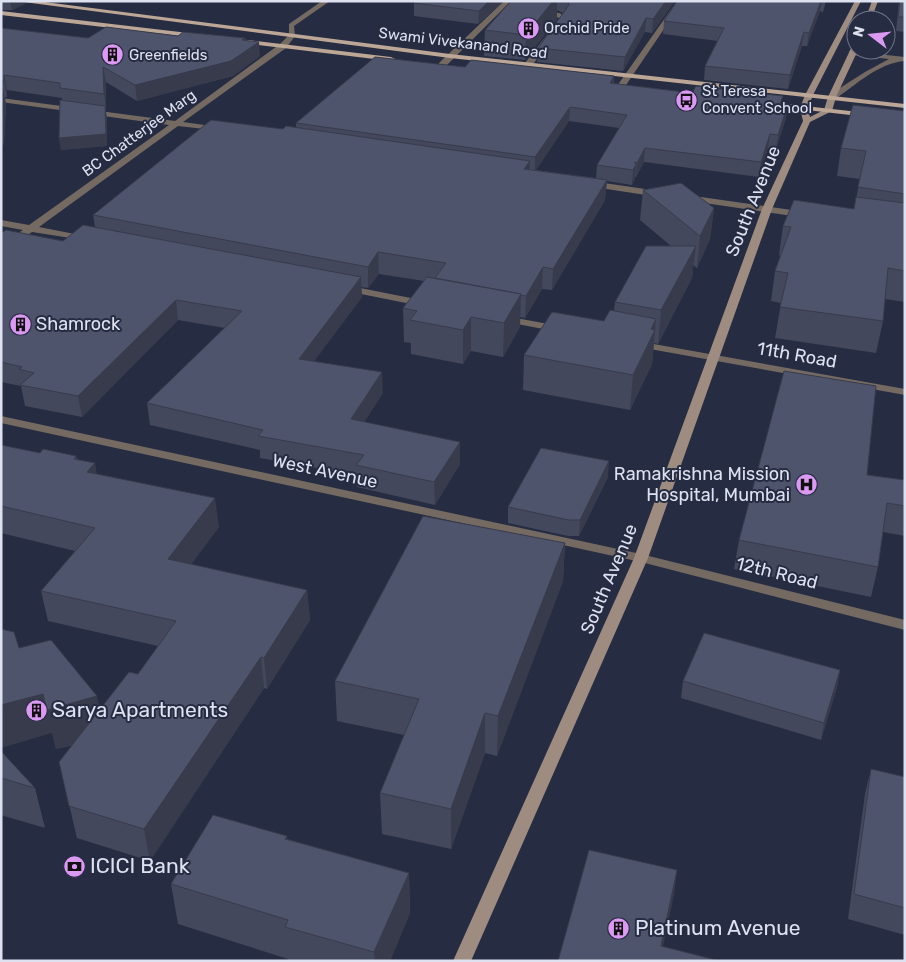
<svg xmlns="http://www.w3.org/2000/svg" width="906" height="962" font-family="Rubik,sans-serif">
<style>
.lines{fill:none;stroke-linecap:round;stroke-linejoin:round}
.lane{fill:#746a62;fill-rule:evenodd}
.street{fill:#746a62;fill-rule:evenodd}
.secondary{fill:#9d8c7f;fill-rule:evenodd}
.primary{fill:#bca695;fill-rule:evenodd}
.wall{fill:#43485d;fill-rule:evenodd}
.shaded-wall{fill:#373b4c}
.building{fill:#4e546c;stroke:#373b4c}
.labels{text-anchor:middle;stroke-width:4;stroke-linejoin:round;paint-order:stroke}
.far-poi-label{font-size:15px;fill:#dee2f0;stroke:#262c42;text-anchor:start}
.far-street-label{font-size:15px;fill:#dee2f0;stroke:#262c42}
.street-label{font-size:18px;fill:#dee2f0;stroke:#262c42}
.poi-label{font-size:18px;fill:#dee2f0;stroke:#262c42;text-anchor:start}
.near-poi-label{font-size:21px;fill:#dee2f0;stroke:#262c42;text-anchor:start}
</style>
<rect width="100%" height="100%" fill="#262c42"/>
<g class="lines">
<g class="lane">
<path d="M 322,1 L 330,1 L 294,26 L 295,36 L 289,37 L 289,24 Z"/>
<path d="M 849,51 L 905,57 L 905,61 C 878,63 856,85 835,99 L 829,99 L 829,95 L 865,72 L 889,59 L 852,55 L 849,55 Z"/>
</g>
<g class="street">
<path d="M 504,1 L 511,1 L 445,67 L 439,67 L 439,63 Z"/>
<path d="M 677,1 L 683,1 L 624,88 L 618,88 L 617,86 Z"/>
<path d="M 541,10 L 559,13 L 567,17 L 531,67 L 525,67 L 525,63 L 560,18 L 539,13 L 539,11 Z"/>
<path d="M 289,35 L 295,36 L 286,48 L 183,122 L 219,127 L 222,127 L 222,131 L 178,126 L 39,227 L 90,237 L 90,241 L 32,232 L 1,253 L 1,245 L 23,230 L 1,226 L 1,220 L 29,225 L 169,125 L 1,102 L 1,98 L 175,121 L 280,44 Z"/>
<path d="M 590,181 L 659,191 L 663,194 L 659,197 L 587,186 L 586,184 Z"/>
<path d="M 687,195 L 806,212 L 811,215 L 806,218 L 684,200 L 682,198 Z"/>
<path d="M 345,285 L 426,301 L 431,304 L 426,307 L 341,290 L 340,288 Z"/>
<path d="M 505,316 L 559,326 L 564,329 L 559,332 L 501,321 L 500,319 L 501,317 Z"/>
<path d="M 637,341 L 905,389 L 905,395 L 633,346 L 632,344 L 633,342 Z"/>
<path d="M 1,416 L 641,554 L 905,620 L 905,630 L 641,562 L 1,423 Z"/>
</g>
<g class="secondary">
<path d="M 855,1 L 861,1 L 813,95 L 808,108 L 810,117 L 824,110 L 828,97 L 853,44 L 856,44 L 856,50 L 858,50 L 836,97 L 832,111 L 810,122 L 772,209 L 648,558 L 471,961 L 453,961 L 634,558 L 762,209 L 803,121 L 800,108 L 805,95 Z"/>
<path d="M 872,1 L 878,1 L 871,20 L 865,20 Z"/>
</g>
<g class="primary">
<path d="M 16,1 L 37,1 L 450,54 L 905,104 L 905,108 L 450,58 Z"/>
<path d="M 1,11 L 197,34 L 201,36 L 197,38 L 1,15 Z"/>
<path d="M 239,39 L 391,57 L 395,59 L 391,61 L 242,43 L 239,43 Z"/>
<path d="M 768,102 L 868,113 L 872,115 L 868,117 L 771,106 L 767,104 Z"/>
</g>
</g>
<g class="wall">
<path d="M 1,1 L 24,1 L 25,4 L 12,10 L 1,10 Z"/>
<path d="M 415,1 L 504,1 L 478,24 L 414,16 L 414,3 Z"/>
<path d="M 509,1 L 675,1 L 652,33 L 645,32 L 623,71 L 537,62 L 538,48 L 563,13 L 557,10 L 557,19 L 525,60 L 484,56 L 485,30 L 511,2 Z"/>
<path d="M 677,1 L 826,1 L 823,12 L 820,11 L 807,46 L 802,46 L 788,89 L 704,80 L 705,66 L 718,41 L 663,34 L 664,21 Z"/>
<path d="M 899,1 L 905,1 L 905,32 L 896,31 Z"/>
<path d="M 1,28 L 88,38 L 178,36 L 245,38 L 245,40 L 260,56 L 233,76 L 137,101 L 106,82 L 106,109 L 105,109 L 107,118 L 107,146 L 61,150 L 59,138 L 62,98 L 7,90 L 7,97 L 5,97 L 6,105 L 4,144 L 1,146 Z"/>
<path d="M 465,67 L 614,76 L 614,84 L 782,104 L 786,118 L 776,149 L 768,148 L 759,177 L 644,162 L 636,177 L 635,177 L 632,185 L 607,181 L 605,200 L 552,290 L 542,289 L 525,318 L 520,317 L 520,327 L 503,357 L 471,351 L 463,364 L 411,354 L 411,343 L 404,342 L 403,308 L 424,281 L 379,274 L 368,288 L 361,287 L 362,297 L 314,361 L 383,393 L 364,422 L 460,442 L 460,464 L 435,505 L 357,487 L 357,475 L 260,458 L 260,450 L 150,425 L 147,403 L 225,328 L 178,320 L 82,417 L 25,406 L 21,386 L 1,382 L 1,232 L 1,233 L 63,241 L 95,227 L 93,215 L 283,129 L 296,127 L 296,123 ZM 569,121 L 619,128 L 597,165 L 596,178 L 536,170 Z"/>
<path d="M 905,111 L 905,302 L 885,299 L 883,321 L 876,353 L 775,338 L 781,303 L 771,301 L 775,271 L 780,256 L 779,255 L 783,226 L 854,209 L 860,179 L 837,176 L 841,148 Z"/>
<path d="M 643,190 L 714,208 L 710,239 L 697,268 L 693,265 L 692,278 L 658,344 L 654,343 L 652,364 L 630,410 L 523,390 L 524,355 L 604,321 L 614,311 L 615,302 L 671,246 L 640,220 Z"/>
<path d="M 1,445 L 40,453 L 76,456 L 77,459 L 97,474 L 219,527 L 191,564 L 307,590 L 310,620 L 267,689 L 264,688 L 150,861 L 77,838 L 59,762 L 73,745 L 56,749 L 52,733 L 19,648 L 100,709 L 138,674 L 158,646 L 48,621 L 41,591 L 75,551 L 1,533 Z"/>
<path d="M 867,475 L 905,480 L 905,536 L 883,532 L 878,567 L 871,597 L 734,569 L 739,540 Z"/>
<path d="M 608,477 L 579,536 L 568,536 L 508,523 L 508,507 Z"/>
<path d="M 565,543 L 563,581 L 497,756 L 485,753 L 451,849 L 382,834 L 380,793 L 404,735 L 337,721 L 335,681 Z"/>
<path d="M 840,670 L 837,687 L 821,740 L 681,698 L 683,681 Z"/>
<path d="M 1,751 L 35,788 L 45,828 L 1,815 Z"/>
<path d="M 871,769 L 905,777 L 905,935 L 848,919 L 865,794 Z"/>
<path d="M 287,836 L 287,839 L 409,873 L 410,913 L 390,961 L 288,961 L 288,959 L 178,924 L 171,884 Z"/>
</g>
<g class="shaded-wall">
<path d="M 10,1 L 24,1 L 25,4 L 12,10 Z"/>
<path d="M 489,1 L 504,1 L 478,24 L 479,11 Z"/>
<path d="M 553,1 L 557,1 L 557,19 L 525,60 L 526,35 Z"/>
<path d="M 666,1 L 675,1 L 652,33 L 653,19 Z"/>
<path d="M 821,1 L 822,1 L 820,11 L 807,46 L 809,33 Z"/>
<path d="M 646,18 L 645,32 L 623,71 L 625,57 Z"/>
<path d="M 804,32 L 802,46 L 788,89 L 790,75 Z"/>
<path d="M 245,38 L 246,51 L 259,42 L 260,56 L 233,76 L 137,101 L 135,85 L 242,40 Z"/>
<path d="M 103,67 L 106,82 L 106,109 L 104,94 Z"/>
<path d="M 4,75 L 7,90 L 7,97 L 4,81 Z"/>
<path d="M 614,76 L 613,89 L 610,83 Z"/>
<path d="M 3,89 L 6,105 L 4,144 L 1,146 L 1,124 Z"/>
<path d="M 788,104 L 786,118 L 776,149 L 778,135 Z"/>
<path d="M 105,106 L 107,118 L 107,146 L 61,150 L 59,138 Z"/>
<path d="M 570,107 L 569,121 L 535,171 L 535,157 Z"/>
<path d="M 770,134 L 768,148 L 759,177 L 761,162 Z"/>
<path d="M 645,148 L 644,162 L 636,177 L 637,163 Z"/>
<path d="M 530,161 L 529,180 L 524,169 Z"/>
<path d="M 636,164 L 635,179 L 632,185 L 633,170 Z"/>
<path d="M 607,180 L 605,200 L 552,290 L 553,269 Z"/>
<path d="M 714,208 L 710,239 L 697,268 L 700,236 Z"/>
<path d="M 696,246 L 692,278 L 658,344 L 661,310 Z"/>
<path d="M 378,252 L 379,274 L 368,288 L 368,267 Z"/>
<path d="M 543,267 L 542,289 L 525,318 L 526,296 Z"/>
<path d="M 361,277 L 362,297 L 300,380 L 299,359 Z"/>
<path d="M 521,294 L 520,327 L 503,357 L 504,323 Z"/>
<path d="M 176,300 L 178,320 L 82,417 L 78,396 Z"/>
<path d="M 471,317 L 471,351 L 463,364 L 463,330 Z"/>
<path d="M 656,319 L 652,364 L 630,410 L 633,375 L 651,329 Z"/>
<path d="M 382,372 L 383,393 L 352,441 L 351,419 Z"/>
<path d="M 460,442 L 460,464 L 435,505 L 434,482 Z"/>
<path d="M 609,461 L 608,477 L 579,536 L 580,520 Z"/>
<path d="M 95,463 L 100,492 L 87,472 Z"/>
<path d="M 215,498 L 219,527 L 173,589 L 168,559 Z"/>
<path d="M 565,543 L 563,581 L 497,756 L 498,716 Z"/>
<path d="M 307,590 L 310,620 L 267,689 L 264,658 Z"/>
<path d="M 261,657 L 264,688 L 150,861 L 144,829 Z"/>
<path d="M 840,670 L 837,687 L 821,740 L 824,723 Z"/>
<path d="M 43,694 L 97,696 L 105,735 L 56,749 L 52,733 L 1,748 L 1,705 Z"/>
<path d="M 485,713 L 485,753 L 451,849 L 451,809 Z"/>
<path d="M 677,870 L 674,895 L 660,961 L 661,946 Z"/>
<path d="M 409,873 L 410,913 L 390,961 L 375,961 L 374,952 Z"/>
</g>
<g class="building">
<path d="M 415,1 L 489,1 L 479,11 L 414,3 Z"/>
<path d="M 511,1 L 553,1 L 526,35 L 485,30 Z"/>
<path d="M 567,1 L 666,1 L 653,19 L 646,18 L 625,57 L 538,48 L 569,5 L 568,2 Z"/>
<path d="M 677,1 L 821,1 L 809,33 L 804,32 L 790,75 L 705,66 L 724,28 L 664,21 Z"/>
<path d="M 900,1 L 905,1 L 905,17 L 898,17 Z"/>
<path d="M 106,27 L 178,36 L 183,32 L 245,38 L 242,40 L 259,42 L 231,61 L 135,85 L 103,67 L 104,94 L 60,88 L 60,83 L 4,75 L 4,81 L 1,81 L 1,28 L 88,38 Z"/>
<path d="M 375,57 L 465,67 L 471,60 L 614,76 L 610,83 L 692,93 L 696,86 L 783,96 L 780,104 L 788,104 L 778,135 L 770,134 L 761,162 L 645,148 L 637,163 L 634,162 L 636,164 L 633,170 L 597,165 L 627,115 L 570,107 L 535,157 L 296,123 Z"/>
<path d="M 1,89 L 3,89 L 1,124 Z"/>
<path d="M 60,100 L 105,106 L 106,134 L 59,138 Z"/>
<path d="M 853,105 L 905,111 L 905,194 L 858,187 L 866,151 L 841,148 Z"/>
<path d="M 211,120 L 283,129 L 286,126 L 530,161 L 524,169 L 607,180 L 553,269 L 543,267 L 526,296 L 520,295 L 521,294 L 435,278 L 446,263 L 378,252 L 368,267 L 93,215 Z"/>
<path d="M 681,183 L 714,208 L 700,236 L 643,190 Z"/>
<path d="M 856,197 L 905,203 L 905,271 L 888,268 L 883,321 L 780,307 L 788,273 L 775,271 L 791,227 L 783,226 L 794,200 L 854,209 Z"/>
<path d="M 83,225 L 361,277 L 299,359 L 382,372 L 351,419 L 460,442 L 434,482 L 356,465 L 364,455 L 258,436 L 263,430 L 147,403 L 242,311 L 176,300 L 78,396 L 20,385 L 34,373 L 19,369 L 22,367 L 1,362 L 1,233 L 6,230 L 63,241 Z"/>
<path d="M 646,246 L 696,246 L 661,310 L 615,302 Z"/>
<path d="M 427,277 L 521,294 L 504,323 L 471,317 L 463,330 L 410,320 L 417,311 L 403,308 Z"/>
<path d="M 610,310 L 656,319 L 651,329 L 655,330 L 633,375 L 524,355 L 552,312 L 604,321 Z"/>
<path d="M 784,371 L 876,386 L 867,475 L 905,480 L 905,506 L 887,503 L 878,567 L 739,540 Z"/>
<path d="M 1,445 L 40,453 L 43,449 L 76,456 L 74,459 L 95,463 L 87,472 L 215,498 L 168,559 L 307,590 L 264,658 L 261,657 L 144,829 L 69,806 L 59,762 L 129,672 L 138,674 L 176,621 L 41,591 L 95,528 L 1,506 Z"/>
<path d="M 541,448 L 609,461 L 580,520 L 569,520 L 508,507 Z"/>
<path d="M 423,516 L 565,543 L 498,716 L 485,713 L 451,809 L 380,793 L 419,699 L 335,681 Z"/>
<path d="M 1,629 L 14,632 L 19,648 L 51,640 L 97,696 L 47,710 L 43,694 L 1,705 Z"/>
<path d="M 704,633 L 840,670 L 824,723 L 683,681 Z"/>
<path d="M 1,751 L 35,788 L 1,778 Z"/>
<path d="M 871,769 L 905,777 L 905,908 L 854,894 Z"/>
<path d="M 213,815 L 287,836 L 285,839 L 409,873 L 374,952 L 285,927 L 288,920 L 171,884 Z"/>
<path d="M 589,850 L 677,870 L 661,946 L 720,961 L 558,961 Z"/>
</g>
<defs>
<symbol id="building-disc" viewBox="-11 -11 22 22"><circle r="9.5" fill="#dc99f4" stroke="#262c42"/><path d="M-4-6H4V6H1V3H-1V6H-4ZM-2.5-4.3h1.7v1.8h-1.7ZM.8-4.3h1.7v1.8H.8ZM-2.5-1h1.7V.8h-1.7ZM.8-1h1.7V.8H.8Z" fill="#111"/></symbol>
<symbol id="bus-disc" viewBox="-11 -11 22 22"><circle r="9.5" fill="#dc99f4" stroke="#262c42"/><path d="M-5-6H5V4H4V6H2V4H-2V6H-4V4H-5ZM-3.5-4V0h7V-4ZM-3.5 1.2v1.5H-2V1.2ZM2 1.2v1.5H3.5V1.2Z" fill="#111"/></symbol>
<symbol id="hospital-disc" viewBox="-11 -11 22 22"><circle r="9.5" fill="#dc99f4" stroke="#262c42"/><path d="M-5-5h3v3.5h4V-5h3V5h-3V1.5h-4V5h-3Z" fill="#111"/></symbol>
<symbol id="bank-disc" viewBox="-11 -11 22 22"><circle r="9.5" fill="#dc99f4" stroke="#262c42"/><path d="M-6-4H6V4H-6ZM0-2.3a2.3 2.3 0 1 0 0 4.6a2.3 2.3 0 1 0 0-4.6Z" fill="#111"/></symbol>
</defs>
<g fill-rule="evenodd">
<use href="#building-disc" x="516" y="16" width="25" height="25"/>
<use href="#building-disc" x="100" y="42" width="25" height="25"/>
<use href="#bus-disc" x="674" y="88" width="25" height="25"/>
<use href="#building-disc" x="8" y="312" width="25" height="25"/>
<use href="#hospital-disc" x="794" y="472" width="25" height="25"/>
<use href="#building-disc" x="24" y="698" width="25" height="25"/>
<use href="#bank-disc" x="62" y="854" width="25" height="25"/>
<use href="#building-disc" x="606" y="916" width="25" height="25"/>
</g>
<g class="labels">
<g class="far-poi-label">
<text x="544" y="33">Orchid Pride</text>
<text x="129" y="60">Greenfields</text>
<text x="702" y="96">St Teresa<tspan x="702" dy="17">Convent School</tspan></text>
</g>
<g class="far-street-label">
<text transform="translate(463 43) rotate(7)" y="5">Swami Vivekanand Road</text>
<text transform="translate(139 133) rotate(-36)" y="5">BC Chatterjee Marg</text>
</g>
<g class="street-label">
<text transform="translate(753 201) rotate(-68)" y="6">South Avenue</text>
<text transform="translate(797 355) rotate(10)" y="6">11th Road</text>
<text transform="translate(325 471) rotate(12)" y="6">West Avenue</text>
<text transform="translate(777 573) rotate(14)" y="6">12th Road</text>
<text transform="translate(609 579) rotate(-67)" y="6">South Avenue</text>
</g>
<g class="poi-label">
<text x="36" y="330">Shamrock</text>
<text x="790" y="480" text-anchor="end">Ramakrishna Mission<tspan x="790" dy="21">Hospital, Mumbai</tspan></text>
</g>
<g class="near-poi-label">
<text x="52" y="717">Sarya Apartments</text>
<text x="90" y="873">ICICI Bank</text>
<text x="635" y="935">Platinum Avenue</text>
</g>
</g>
<rect width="906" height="962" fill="none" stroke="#dee2f0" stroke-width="5"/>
<g transform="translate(871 35) rotate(286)"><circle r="24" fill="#262c42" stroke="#707588"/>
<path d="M0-4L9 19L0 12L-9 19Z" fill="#dc99f4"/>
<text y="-8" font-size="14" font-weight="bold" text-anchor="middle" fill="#dee2f0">N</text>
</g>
</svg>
